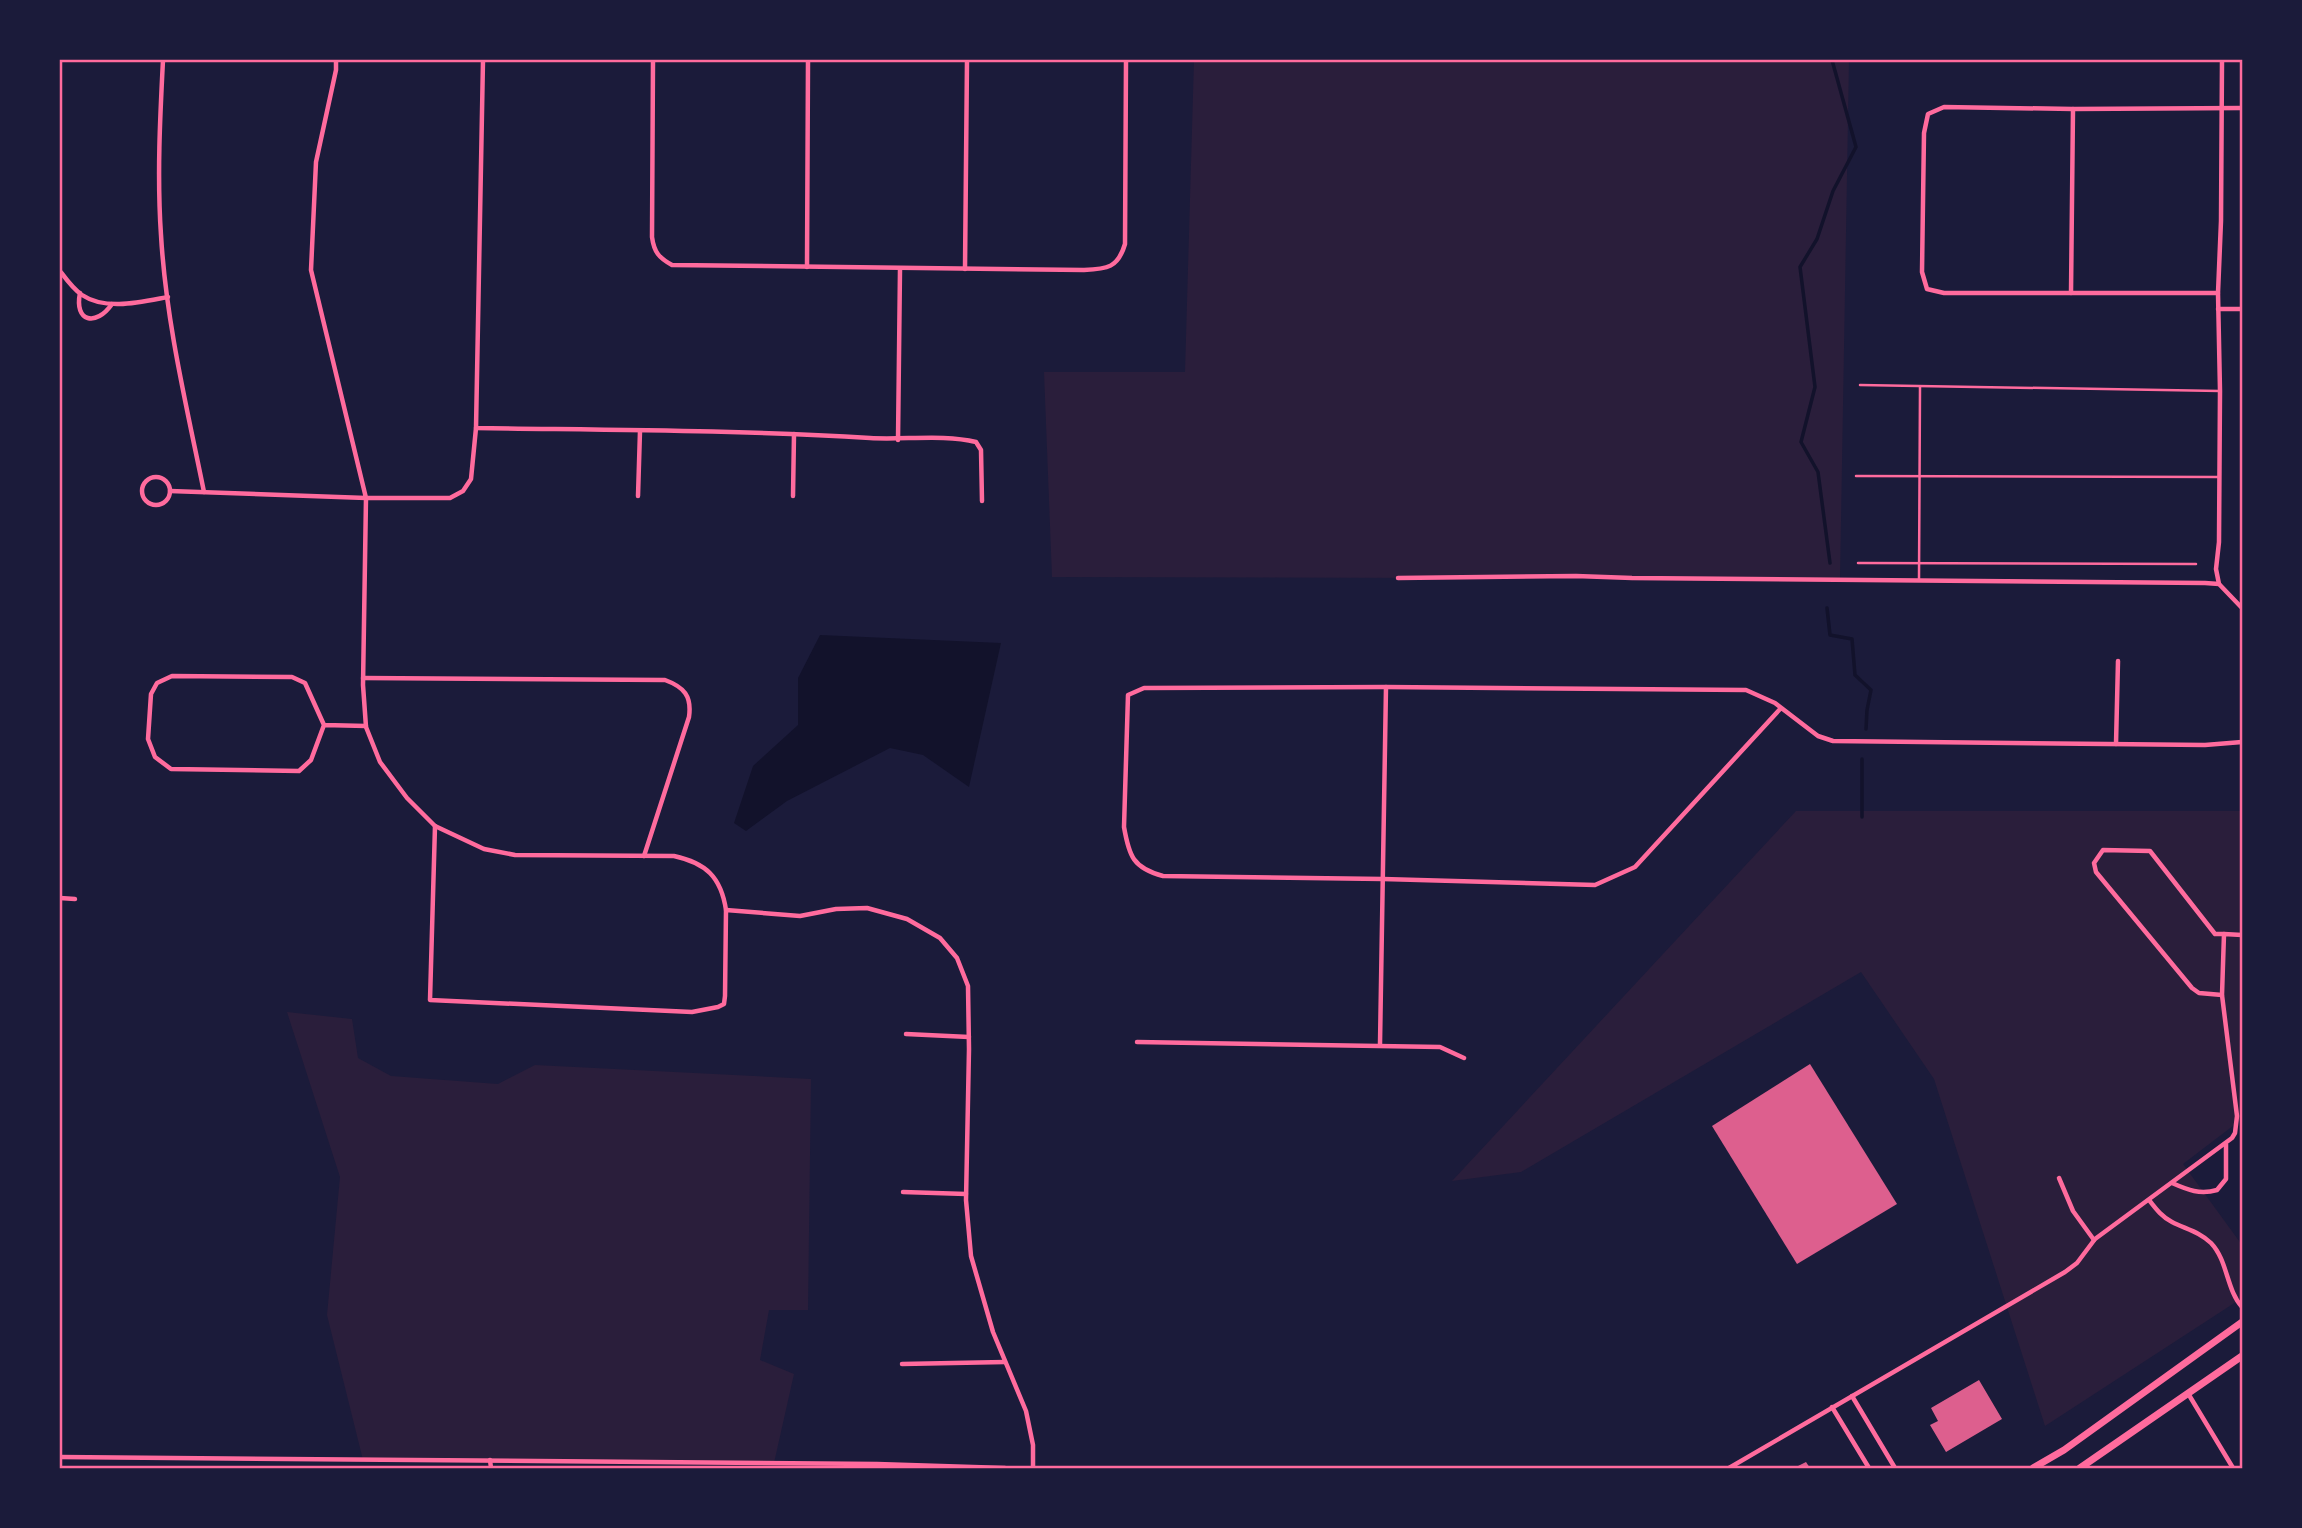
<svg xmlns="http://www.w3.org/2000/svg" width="2302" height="1528" font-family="'Nunito Sans',sans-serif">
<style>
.green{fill:#2a1e3b}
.water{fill:#12122b}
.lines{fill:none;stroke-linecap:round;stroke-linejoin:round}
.stream{stroke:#12122b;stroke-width:3.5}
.building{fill:#dd5f8e}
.service{stroke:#ff6b9d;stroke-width:2.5}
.minor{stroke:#ff6b9d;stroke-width:4.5}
.primary{stroke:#ff6b9d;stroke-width:7}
.neatline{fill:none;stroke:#ff6b9d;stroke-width:2.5}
</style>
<rect width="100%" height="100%" fill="#1b1b3a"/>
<g class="green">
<path d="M 1194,60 L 1849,60 L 1840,579 L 1052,577 L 1044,372 L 1185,372 Z"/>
<path d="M 1796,811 L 2242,811 L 2242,1119 L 2183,1164 L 2242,1245 L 2242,1298 L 2045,1426 L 1934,1079 L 1861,972 L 1521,1172 L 1452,1181 Z"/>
<path d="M 287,1012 L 352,1019 L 358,1058 L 391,1076 L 498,1084 L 535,1065 L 811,1079 L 808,1310 L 769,1310 L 760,1360 L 794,1374 L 774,1463 L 363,1460 L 327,1315 L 340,1177 Z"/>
</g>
<path class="water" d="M 820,635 L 1001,643 L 969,787 L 923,755 L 890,748 L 787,801 L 746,831 L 734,823 L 753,766 L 798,725 L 798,678 Z"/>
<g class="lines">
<g class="stream">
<path d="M 1830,563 L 1818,472 L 1801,442 L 1815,387 L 1800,267 L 1817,239 L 1833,191 L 1856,147 L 1832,60"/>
<path d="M 1827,608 L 1830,635 L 1852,639 L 1855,675 L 1871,690 L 1867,710 L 1866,729"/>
<path d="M 1862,817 L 1862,759"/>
</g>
</g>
<g class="building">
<path d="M 1810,1064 L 1897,1204 L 1797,1264 L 1712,1126 Z"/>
<path d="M 1979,1380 L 2002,1419 L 1946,1452 L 1930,1425 L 1938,1421 L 1931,1408 Z"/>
<path d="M 1806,1462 L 1810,1468 L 1794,1468 Z"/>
</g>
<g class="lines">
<g class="service">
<path d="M 1860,385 L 2220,391"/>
<path d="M 1856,476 L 2219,477"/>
<path d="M 1858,563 L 2196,564"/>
<path d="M 1919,579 L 1920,387"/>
</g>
<g class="minor">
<path d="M 163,60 C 160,118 157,177 161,235 C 166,322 187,408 204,492"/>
<path d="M 483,60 L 476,428 C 607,430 739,430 870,438 C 904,440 944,434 976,442 L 981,450 L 982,501"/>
<path d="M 653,60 L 652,237 C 654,252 659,258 672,265 L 1084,270 C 1107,269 1118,268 1125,244 L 1126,60"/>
<path d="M 807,267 L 808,60"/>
<path d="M 965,269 L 967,60"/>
<path d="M 60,271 C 66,279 73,289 82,295 C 106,311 141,302 168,297"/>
<path d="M 80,293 C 74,322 96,327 112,304"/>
<path d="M 2071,293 L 2073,109"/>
<path d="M 2218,293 L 1944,293 L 1927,289 L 1922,272 L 1924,133 L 1928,114 L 1944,107 L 2073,109 L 2242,108"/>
<path d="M 2218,309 L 2242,309"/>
<path d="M 476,428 L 471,479 L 463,491 L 450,498 L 366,498 L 363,685 L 366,727 L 380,762 L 407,798 L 435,826 L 484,849 L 515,855 L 674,856 C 706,863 721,877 726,910"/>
<path d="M 898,440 L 900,269"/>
<circle cx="156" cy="491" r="14"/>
<path d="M 170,491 L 366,498 L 311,270 L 316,162 L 336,70 L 336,60"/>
<path d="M 638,496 L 640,431"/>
<path d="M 793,496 L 794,434"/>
<path d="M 1398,578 L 1576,576 L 1632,578 L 2205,583 L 2219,584 L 2242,608"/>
<path d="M 2219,584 L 2216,569 L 2219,542 L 2220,391 L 2218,293 L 2221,221 L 2222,60"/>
<path d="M 363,678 L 665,680 C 684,687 692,696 689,717 L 644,856"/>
<path d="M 1781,708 L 1635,867 L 1595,885 L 1383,879 L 1163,876 C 1133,868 1129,856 1124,827 L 1128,695 L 1144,688 L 1386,687 L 1746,690 L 1775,703 L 1818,736 L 1833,741 L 2205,745 L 2242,742"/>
<path d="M 324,725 L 305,683 L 292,677 L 172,676 L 157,683 L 151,694 L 148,739 L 155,757 L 171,769 L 299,771 L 311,760 L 324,725 L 366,726"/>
<path d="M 2116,744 L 2118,661"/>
<path d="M 435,826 L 430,1000 L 692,1012 L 718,1007 L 724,1004 L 725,996 L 726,910 L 800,916 L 836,909 L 867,908 L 907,919 L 940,938 L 957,958 L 968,986 L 969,1049 L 966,1200 L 971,1256 L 993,1332 L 1026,1411 L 1033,1445 L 1033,1468"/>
<path d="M 60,898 L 75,899"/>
<path d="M 2222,995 L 2199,993 L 2192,988 L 2096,872 L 2094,863 L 2103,850 L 2150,851 L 2215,934 L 2224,934"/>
<path d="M 906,1034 L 969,1037"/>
<path d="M 1137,1042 L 1440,1047 L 1464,1058"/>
<path d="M 1380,1044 L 1386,687"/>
<path d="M 2059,1178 L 2073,1211 L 2094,1240"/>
<path d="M 2172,1183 C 2188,1190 2200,1195 2217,1190 L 2226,1179 L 2226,1144"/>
<path d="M 903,1192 L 966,1194"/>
<path d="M 2149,1200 C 2156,1209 2162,1217 2172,1222 C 2186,1229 2200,1232 2211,1243 C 2228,1261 2226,1289 2242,1307"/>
<path d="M 902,1364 L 1005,1362"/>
<path d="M 2189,1395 L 2233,1468"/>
<path d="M 1852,1396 L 1895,1468"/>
<path d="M 1832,1407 L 1869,1468"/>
<path d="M 60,1457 L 877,1464 L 1005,1468"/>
<path d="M 490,1460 L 491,1468"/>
<path d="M 1729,1468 L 2065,1272 L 2077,1263 L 2095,1239 L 2232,1138 L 2235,1133 L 2237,1116 L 2222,995 L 2224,934 L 2242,935"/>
</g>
<g class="primary">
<path d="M 2033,1468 L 2064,1450 L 2242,1322"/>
<path d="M 2080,1468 L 2242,1356"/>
</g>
</g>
<rect width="2302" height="1528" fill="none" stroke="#1b1b3a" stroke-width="122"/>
<rect x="61" y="61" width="2180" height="1406" class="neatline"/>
</svg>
